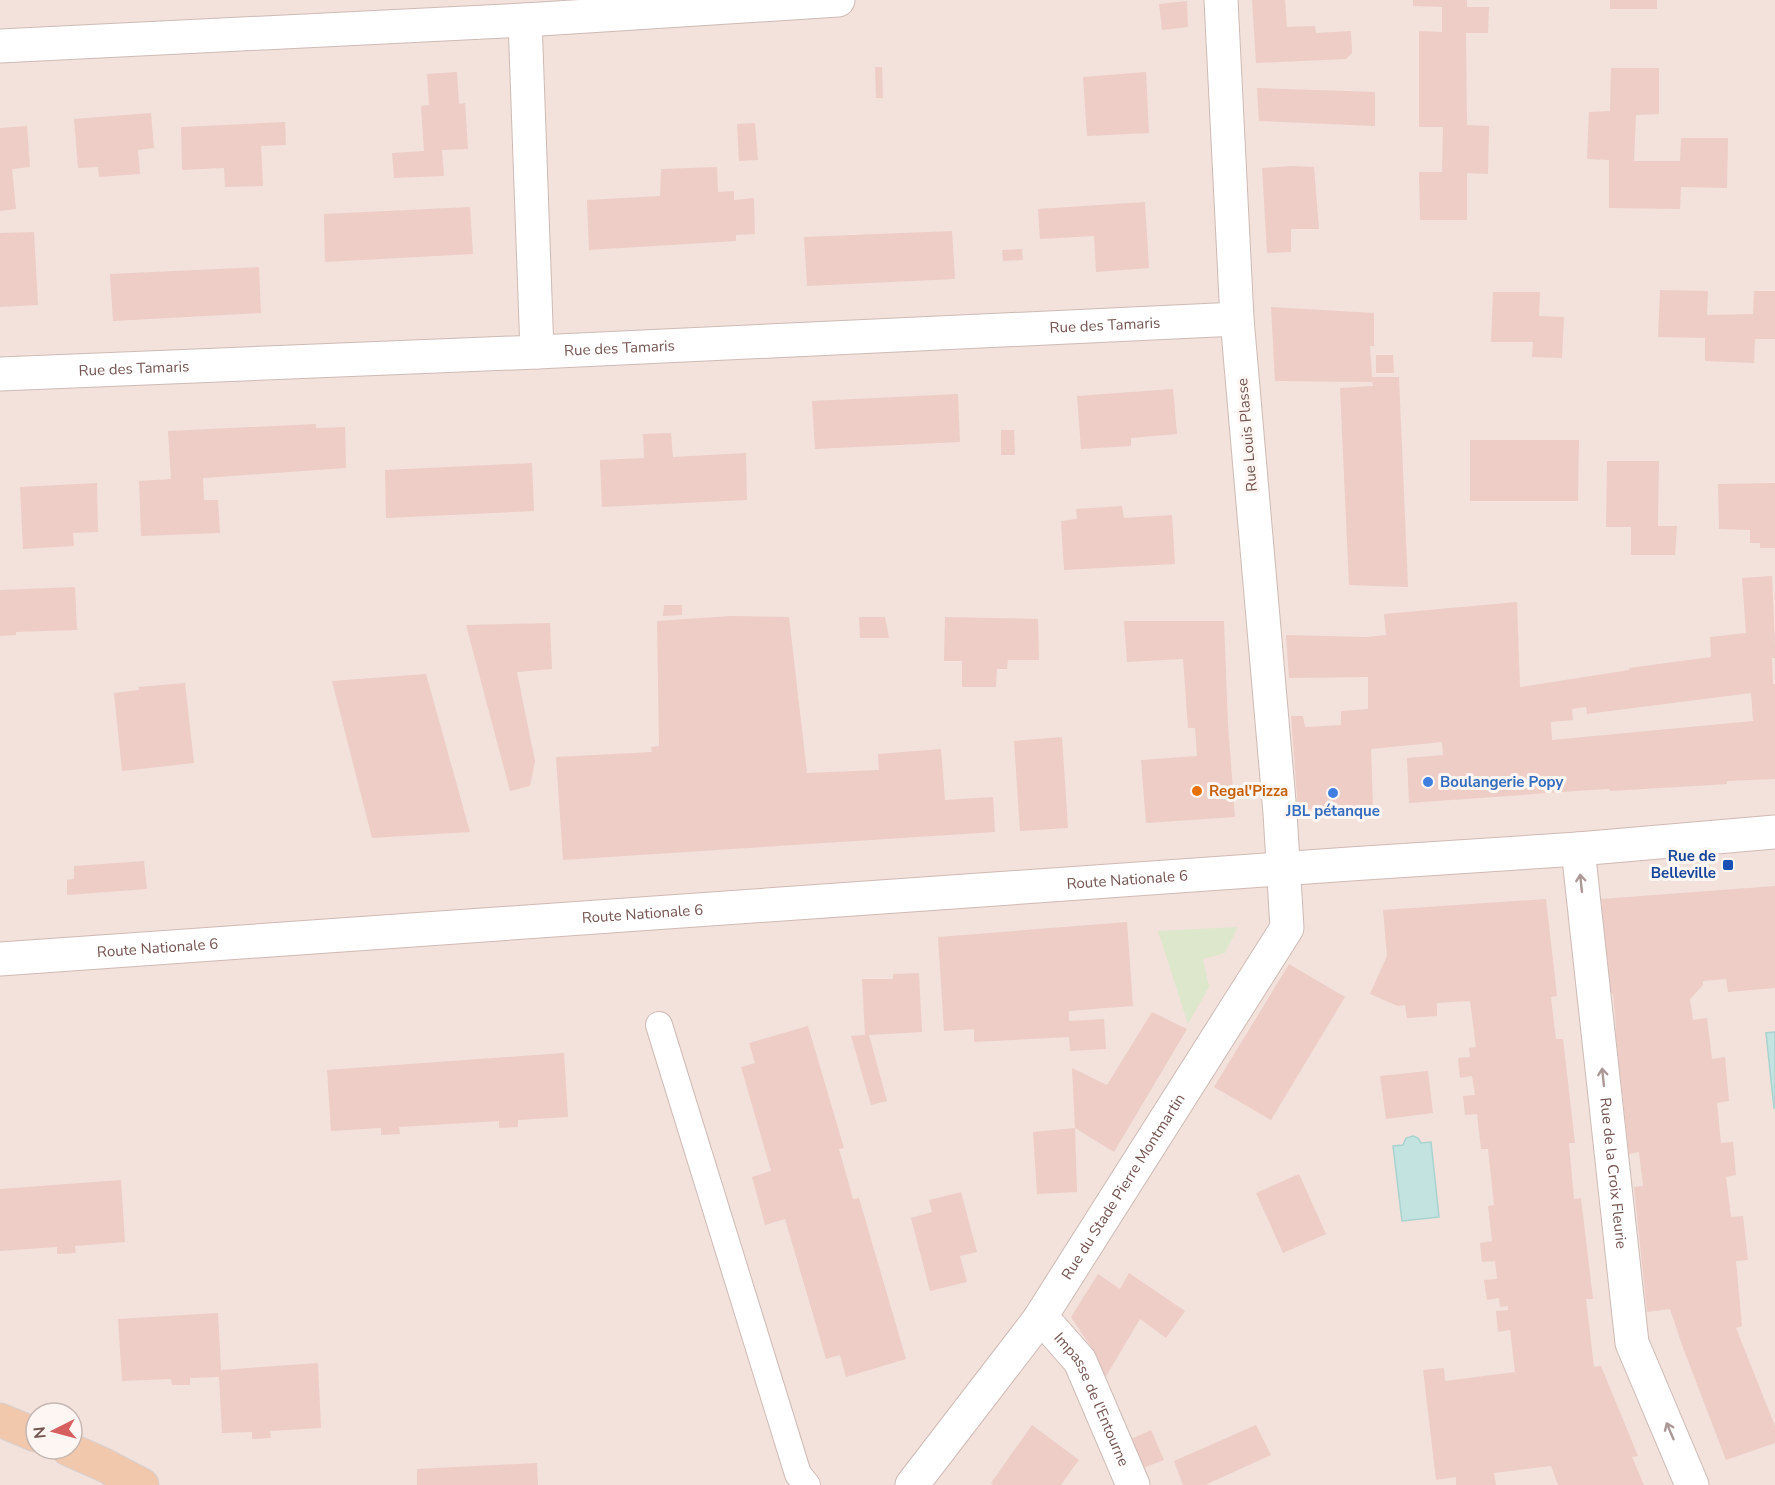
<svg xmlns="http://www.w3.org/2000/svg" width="1775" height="1485" font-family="'Nunito Sans',sans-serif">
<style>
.residential{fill:#f2e2db;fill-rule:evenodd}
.green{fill:#dde7cb}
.water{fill:#c2e3e0;stroke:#a9d3d0;stroke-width:1.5}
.building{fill:#edcdc6;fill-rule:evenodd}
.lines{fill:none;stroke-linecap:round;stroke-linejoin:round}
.service-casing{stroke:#cebab5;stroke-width:28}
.minor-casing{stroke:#cebab5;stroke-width:35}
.secondary-casing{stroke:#d1b9b3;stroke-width:35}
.primary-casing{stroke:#d8cfce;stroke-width:35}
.service{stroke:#fff;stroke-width:26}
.minor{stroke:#fff;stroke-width:33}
.secondary{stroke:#fff;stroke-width:33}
.primary{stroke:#f1c8ac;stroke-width:33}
.oneway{stroke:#ac9997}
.shop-dot{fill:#3f7fe0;stroke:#fdf6f2;stroke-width:2}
.food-dot{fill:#e8710a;stroke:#fdf6f2;stroke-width:2}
.transit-dot{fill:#1a4fb4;stroke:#fdf6f2;stroke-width:2}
.labels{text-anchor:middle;stroke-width:6;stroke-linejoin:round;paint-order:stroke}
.street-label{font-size:15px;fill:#745551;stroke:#fdf6f2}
.shop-label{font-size:15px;font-weight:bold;fill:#366cbe;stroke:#fdf6f2;text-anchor:start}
.food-label{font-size:15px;font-weight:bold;fill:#c56008;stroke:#fdf6f2;text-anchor:start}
.transit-label{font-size:15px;font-weight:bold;fill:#164399;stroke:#fdf6f2;text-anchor:end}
</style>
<rect width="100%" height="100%" fill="#fbf2ec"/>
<path class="residential" d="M 0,0 L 1775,0 L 1775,1485 L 0,1485 ZM 36,1413 L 72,1413 L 72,1449 L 36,1449 Z"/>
<path class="green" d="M 1238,927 L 1225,953 L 1203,959 L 1209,987 L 1188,1024 L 1158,931 Z"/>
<g class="water">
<path d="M 1775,1032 L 1775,1108 L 1774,1108 L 1766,1033 Z"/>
<path d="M 1413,1136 L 1418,1138 L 1421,1143 L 1431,1142 L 1439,1217 L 1402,1221 L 1393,1146 L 1403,1145 L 1406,1138 Z"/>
</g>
<g class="building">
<path d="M 1252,0 L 1285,0 L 1287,27 L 1315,26 L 1316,33 L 1351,31 L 1352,53 L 1346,59 L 1256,63 Z"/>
<path d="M 1413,0 L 1467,0 L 1467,7 L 1489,7 L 1488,33 L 1466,33 L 1467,125 L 1489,126 L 1488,174 L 1467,173 L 1467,220 L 1420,220 L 1419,172 L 1442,172 L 1443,127 L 1419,127 L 1419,31 L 1442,32 L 1442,7 L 1413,6 Z"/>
<rect x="1610" y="0" width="47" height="9"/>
<path d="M 1187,1 L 1188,27 L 1162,30 L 1159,4 Z"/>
<path d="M 875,67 L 882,67 L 883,98 L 876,98 Z"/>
<path d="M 1611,68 L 1659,68 L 1659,114 L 1636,115 L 1634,161 L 1680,161 L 1681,138 L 1728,138 L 1727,188 L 1681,187 L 1680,209 L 1609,208 L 1609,160 L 1587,159 L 1589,112 L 1610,111 Z"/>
<path d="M 457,72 L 459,104 L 465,103 L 468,149 L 442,150 L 444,176 L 394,178 L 392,153 L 424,151 L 421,106 L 429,105 L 427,74 Z"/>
<path d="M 1146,72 L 1149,133 L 1087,136 L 1083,77 Z"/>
<path d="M 1257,88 L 1375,92 L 1375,126 L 1259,121 Z"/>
<path d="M 151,113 L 154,148 L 138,150 L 140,174 L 99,177 L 98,167 L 78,168 L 74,119 Z"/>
<path d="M 285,122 L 286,145 L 261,146 L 263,186 L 225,187 L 224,168 L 182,170 L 181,127 Z"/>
<path d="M 755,123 L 758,160 L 739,161 L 737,124 Z"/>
<path d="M 27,126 L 30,167 L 12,169 L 16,209 L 0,211 L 0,128 Z"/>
<path d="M 1292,166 L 1314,167 L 1319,229 L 1291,229 L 1291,252 L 1267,253 L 1262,168 Z"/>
<path d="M 717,167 L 718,192 L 734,191 L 734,200 L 754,198 L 755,234 L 736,235 L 736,241 L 589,250 L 587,200 L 660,196 L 661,169 Z"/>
<path d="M 1145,202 L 1149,268 L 1096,272 L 1094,236 L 1040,239 L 1038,209 Z"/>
<path d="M 470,207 L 473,254 L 325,262 L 324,214 Z"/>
<path d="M 952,231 L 955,279 L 807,286 L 804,237 Z"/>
<path d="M 34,232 L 38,305 L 0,307 L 0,233 Z"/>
<path d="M 1022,249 L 1023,260 L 1003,261 L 1002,250 Z"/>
<path d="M 259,267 L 261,313 L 113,321 L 110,274 Z"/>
<path d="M 1660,290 L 1708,291 L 1707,315 L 1753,314 L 1754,291 L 1775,291 L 1775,339 L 1755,339 L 1754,363 L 1705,361 L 1705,338 L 1658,337 Z"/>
<path d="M 1493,292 L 1540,292 L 1539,316 L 1564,317 L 1562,358 L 1532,357 L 1533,342 L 1491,342 Z"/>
<path d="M 1271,307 L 1374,313 L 1374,346 L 1370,346 L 1372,377 L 1399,377 L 1408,587 L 1349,585 L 1340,388 L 1373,386 L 1372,382 L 1275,381 Z"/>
<path d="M 1376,355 L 1393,355 L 1394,373 L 1376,373 Z"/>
<path d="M 1173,389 L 1177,434 L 1131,438 L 1131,446 L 1081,449 L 1077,396 Z"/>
<path d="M 958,394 L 960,442 L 815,449 L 812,401 Z"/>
<path d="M 316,424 L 316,428 L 345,427 L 346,468 L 203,478 L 204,500 L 218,500 L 220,533 L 141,536 L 139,481 L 171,479 L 168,431 Z"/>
<path d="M 1001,430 L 1014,430 L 1015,455 L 1001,455 Z"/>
<path d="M 671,433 L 673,457 L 746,453 L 747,500 L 602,507 L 600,460 L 644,458 L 643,434 Z"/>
<path d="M 1470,440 L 1579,440 L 1578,501 L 1470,501 Z"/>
<path d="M 1607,461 L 1659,461 L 1658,526 L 1677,526 L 1675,555 L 1631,555 L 1631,527 L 1606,527 Z"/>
<path d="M 532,463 L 534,511 L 386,518 L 385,470 Z"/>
<path d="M 97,483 L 98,532 L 73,533 L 74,546 L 23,549 L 20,487 Z"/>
<path d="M 1775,483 L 1775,548 L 1760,548 L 1760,543 L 1750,543 L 1750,530 L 1719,529 L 1718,484 Z"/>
<path d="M 1122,506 L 1124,518 L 1172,515 L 1175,564 L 1064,570 L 1061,521 L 1077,519 L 1076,509 Z"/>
<path d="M 1772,576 L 1775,646 L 1775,658 L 1772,658 L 1773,684 L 1775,684 L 1775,779 L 1727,781 L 1727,784 L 1695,786 L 1610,791 L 1609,789 L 1591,790 L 1409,803 L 1407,758 L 1443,755 L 1442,742 L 1371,749 L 1373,805 L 1298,810 L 1291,716 L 1303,716 L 1305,727 L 1341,725 L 1341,711 L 1368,709 L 1368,677 L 1289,678 L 1286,635 L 1367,637 L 1386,635 L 1384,614 L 1517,602 L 1520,687 L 1629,670 L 1629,668 L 1711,657 L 1710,637 L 1746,633 L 1742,578 ZM 1751,693 L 1753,721 L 1552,740 L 1551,722 L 1573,720 L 1572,709 L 1586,707 L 1587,714 Z"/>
<path d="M 75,587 L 77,630 L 16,632 L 16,635 L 0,636 L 0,590 Z"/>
<path d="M 664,605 L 682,605 L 682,615 L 663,616 Z"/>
<path d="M 731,616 L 789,617 L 807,773 L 879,770 L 878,754 L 941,749 L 945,800 L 993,797 L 995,832 L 563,860 L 556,757 L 652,752 L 651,747 L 659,746 L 657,621 Z"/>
<path d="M 859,617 L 885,617 L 889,638 L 860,638 Z"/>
<path d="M 945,617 L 1038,619 L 1039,660 L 1008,660 L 1007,669 L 997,669 L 996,687 L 962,687 L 962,661 L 944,661 Z"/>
<path d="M 1124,621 L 1224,621 L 1228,725 L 1235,817 L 1146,823 L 1141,760 L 1197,756 L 1195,728 L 1188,728 L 1183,659 L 1127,662 Z"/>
<path d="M 550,623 L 552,669 L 517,672 L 535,761 L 530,786 L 510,791 L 466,625 Z"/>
<path d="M 426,674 L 470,832 L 372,838 L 332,681 Z"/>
<path d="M 185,683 L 194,763 L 122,771 L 114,693 L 139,690 L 138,687 Z"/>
<path d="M 1062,737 L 1068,828 L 1020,831 L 1014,741 Z"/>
<path d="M 144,861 L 147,889 L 67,895 L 67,880 L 74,879 L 74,866 Z"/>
<path d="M 1775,886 L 1775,988 L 1728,992 L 1726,979 L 1703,981 L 1703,985 L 1690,999 L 1693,1020 L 1707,1018 L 1712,1059 L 1725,1057 L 1729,1101 L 1717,1103 L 1721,1143 L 1733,1142 L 1736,1175 L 1726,1177 L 1731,1217 L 1743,1216 L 1748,1260 L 1736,1261 L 1742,1326 L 1736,1328 L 1775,1426 L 1775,1443 L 1726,1460 L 1682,1345 L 1670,1309 L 1647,1312 L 1634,1187 L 1643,1186 L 1639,1152 L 1629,1154 L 1615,1028 L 1616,1029 L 1613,994 L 1611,994 L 1601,899 Z"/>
<path d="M 1546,899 L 1557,996 L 1551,997 L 1554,1023 L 1556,1039 L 1563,1039 L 1575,1143 L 1569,1143 L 1574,1199 L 1581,1198 L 1593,1299 L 1586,1299 L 1594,1367 L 1601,1366 L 1638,1456 L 1632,1457 L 1644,1485 L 1558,1485 L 1551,1466 L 1494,1473 L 1496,1485 L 1456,1485 L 1456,1477 L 1436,1480 L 1423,1370 L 1444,1368 L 1445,1381 L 1515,1372 L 1510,1330 L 1498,1332 L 1496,1311 L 1508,1310 L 1508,1306 L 1500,1307 L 1499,1298 L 1487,1300 L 1484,1280 L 1497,1279 L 1495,1261 L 1482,1262 L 1480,1243 L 1492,1241 L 1488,1206 L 1494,1205 L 1488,1149 L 1481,1149 L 1477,1114 L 1465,1115 L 1463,1096 L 1475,1095 L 1472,1076 L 1460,1078 L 1458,1058 L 1470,1057 L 1469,1048 L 1476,1047 L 1470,1001 L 1437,1003 L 1437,1016 L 1407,1018 L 1405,1005 L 1398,1006 L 1370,994 L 1387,956 L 1383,910 Z"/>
<path d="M 1127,922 L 1133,1006 L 1069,1011 L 1069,1021 L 1104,1019 L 1106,1049 L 1070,1051 L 1069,1037 L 974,1042 L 974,1029 L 944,1031 L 938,937 Z"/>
<path d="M 1289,964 L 1345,997 L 1271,1120 L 1214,1087 Z"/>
<path d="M 919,973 L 922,1032 L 869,1035 L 887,1101 L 871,1105 L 851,1036 L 865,1035 L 862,979 L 893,979 L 893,974 Z"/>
<path d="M 1152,1012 L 1187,1029 L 1114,1152 L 1075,1128 L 1072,1068 L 1107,1085 Z"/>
<path d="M 808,1026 L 844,1148 L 839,1149 L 853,1199 L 859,1198 L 906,1359 L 846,1377 L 840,1355 L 826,1359 L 785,1219 L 765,1225 L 752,1177 L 771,1171 L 741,1067 L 755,1063 L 749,1043 Z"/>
<path d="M 564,1053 L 568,1117 L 518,1120 L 518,1127 L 499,1128 L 499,1121 L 399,1127 L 400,1134 L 381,1135 L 381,1128 L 331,1131 L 327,1070 Z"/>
<path d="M 1428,1071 L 1433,1113 L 1386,1119 L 1380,1076 Z"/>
<path d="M 1075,1128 L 1077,1192 L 1037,1194 L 1033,1132 Z"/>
<path d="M 1299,1174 L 1326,1234 L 1283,1253 L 1256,1193 Z"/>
<path d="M 121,1180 L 125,1242 L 75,1246 L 76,1253 L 57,1254 L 57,1247 L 0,1251 L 0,1189 Z"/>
<path d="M 961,1192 L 977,1252 L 960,1256 L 967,1282 L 930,1291 L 911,1218 L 932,1212 L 929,1200 Z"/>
<path d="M 1129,1273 L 1185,1311 L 1166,1338 L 1140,1319 L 1105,1378 L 1093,1350 L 1071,1317 L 1098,1274 L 1120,1289 Z"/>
<path d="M 218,1313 L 221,1370 L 318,1363 L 321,1428 L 270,1431 L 271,1438 L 252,1439 L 252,1432 L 222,1433 L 219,1377 L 190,1378 L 190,1385 L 172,1385 L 171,1379 L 122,1381 L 118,1319 Z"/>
<path d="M 1032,1425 L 1079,1460 L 1073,1468 L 1061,1485 L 993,1485 L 991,1483 Z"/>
<path d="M 1256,1425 L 1271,1455 L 1205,1485 L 1183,1485 L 1174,1461 Z"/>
<path d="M 1151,1430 L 1164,1460 L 1143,1468 L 1131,1439 Z"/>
<path d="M 537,1463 L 538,1485 L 417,1485 L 417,1469 Z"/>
</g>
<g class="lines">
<defs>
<path id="service" d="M 659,1025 L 798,1474 L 807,1485"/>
<g id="minor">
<path d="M 525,20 L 537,352"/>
<path d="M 0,46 L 525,20 L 838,0"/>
<path id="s1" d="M 0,374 L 537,352 L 1237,319"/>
<path id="s2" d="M 1578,849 L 1632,1343 L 1692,1485"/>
<path id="s3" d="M 1038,1321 L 1051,1328 L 1080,1361 L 1133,1485"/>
<path id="s4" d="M 912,1485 L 1038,1321 L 1287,928 L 1280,813 L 1237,319 L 1221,0"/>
</g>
<g id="secondary">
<path id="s5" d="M 0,959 L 1350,864 L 1578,849 L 1775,832"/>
</g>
<g id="primary">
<path d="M 0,1420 L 36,1435"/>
<path d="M 68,1449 L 102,1464 L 142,1485"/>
</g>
</defs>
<use href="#service" class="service-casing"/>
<use href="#minor" class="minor-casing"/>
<use href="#secondary" class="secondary-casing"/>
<use href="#primary" class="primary-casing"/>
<use href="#service" class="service"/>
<use href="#minor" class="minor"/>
<use href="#secondary" class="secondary"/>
<use href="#primary" class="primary"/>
</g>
<defs><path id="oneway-shaft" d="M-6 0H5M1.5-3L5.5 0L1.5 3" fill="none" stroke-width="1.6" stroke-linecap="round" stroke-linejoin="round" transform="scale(1.5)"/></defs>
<g class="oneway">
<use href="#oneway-shaft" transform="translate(1581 883) rotate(-96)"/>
<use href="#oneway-shaft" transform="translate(1603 1077) rotate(-96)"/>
<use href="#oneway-shaft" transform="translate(1670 1431) rotate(-113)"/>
</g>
<g class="shop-dot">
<circle cx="1428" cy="782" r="6"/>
<circle cx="1333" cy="793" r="6"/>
</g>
<circle class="food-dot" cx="1197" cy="791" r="6"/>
<rect class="transit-dot" x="1722" y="859" width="12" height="12" rx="3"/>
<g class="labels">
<g class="street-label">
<text dy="5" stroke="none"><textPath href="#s1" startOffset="1106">Rue des Tamaris</textPath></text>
<text dy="5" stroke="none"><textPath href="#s1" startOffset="620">Rue des Tamaris</textPath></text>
<text dy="5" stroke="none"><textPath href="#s1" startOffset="134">Rue des Tamaris</textPath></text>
<text transform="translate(1247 435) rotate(-95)" y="5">Rue Louis Plasse</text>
<text dy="5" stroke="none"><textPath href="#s5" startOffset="1130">Route Nationale 6</textPath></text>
<text dy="5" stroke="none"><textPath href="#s5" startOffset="644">Route Nationale 6</textPath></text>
<text dy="5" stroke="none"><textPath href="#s5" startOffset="158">Route Nationale 6</textPath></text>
<text dy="5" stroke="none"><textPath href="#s2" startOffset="326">Rue de la Croix Fleurie</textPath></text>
<text dy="5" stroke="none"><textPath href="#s4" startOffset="366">Rue du Stade Pierre Montmartin</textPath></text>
<text dy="5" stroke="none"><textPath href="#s3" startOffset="98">Impasse de l'Entourne</textPath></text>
</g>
<g class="shop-label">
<text x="1440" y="787">Boulangerie Popy</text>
<text x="1333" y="816" text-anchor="middle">JBL pétanque</text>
</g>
<g class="food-label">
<text x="1209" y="796">Regal'Pizza</text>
</g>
<g class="transit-label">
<text x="1716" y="861">Rue de<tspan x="1716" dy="17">Belleville</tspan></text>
</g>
</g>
<g transform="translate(54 1431) rotate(264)"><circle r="28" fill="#fdf6f2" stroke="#c6b6b2" stroke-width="1.5"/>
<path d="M0-4.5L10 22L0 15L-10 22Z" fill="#d65f60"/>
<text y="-9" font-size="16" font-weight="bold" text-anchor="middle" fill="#745551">N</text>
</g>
</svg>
